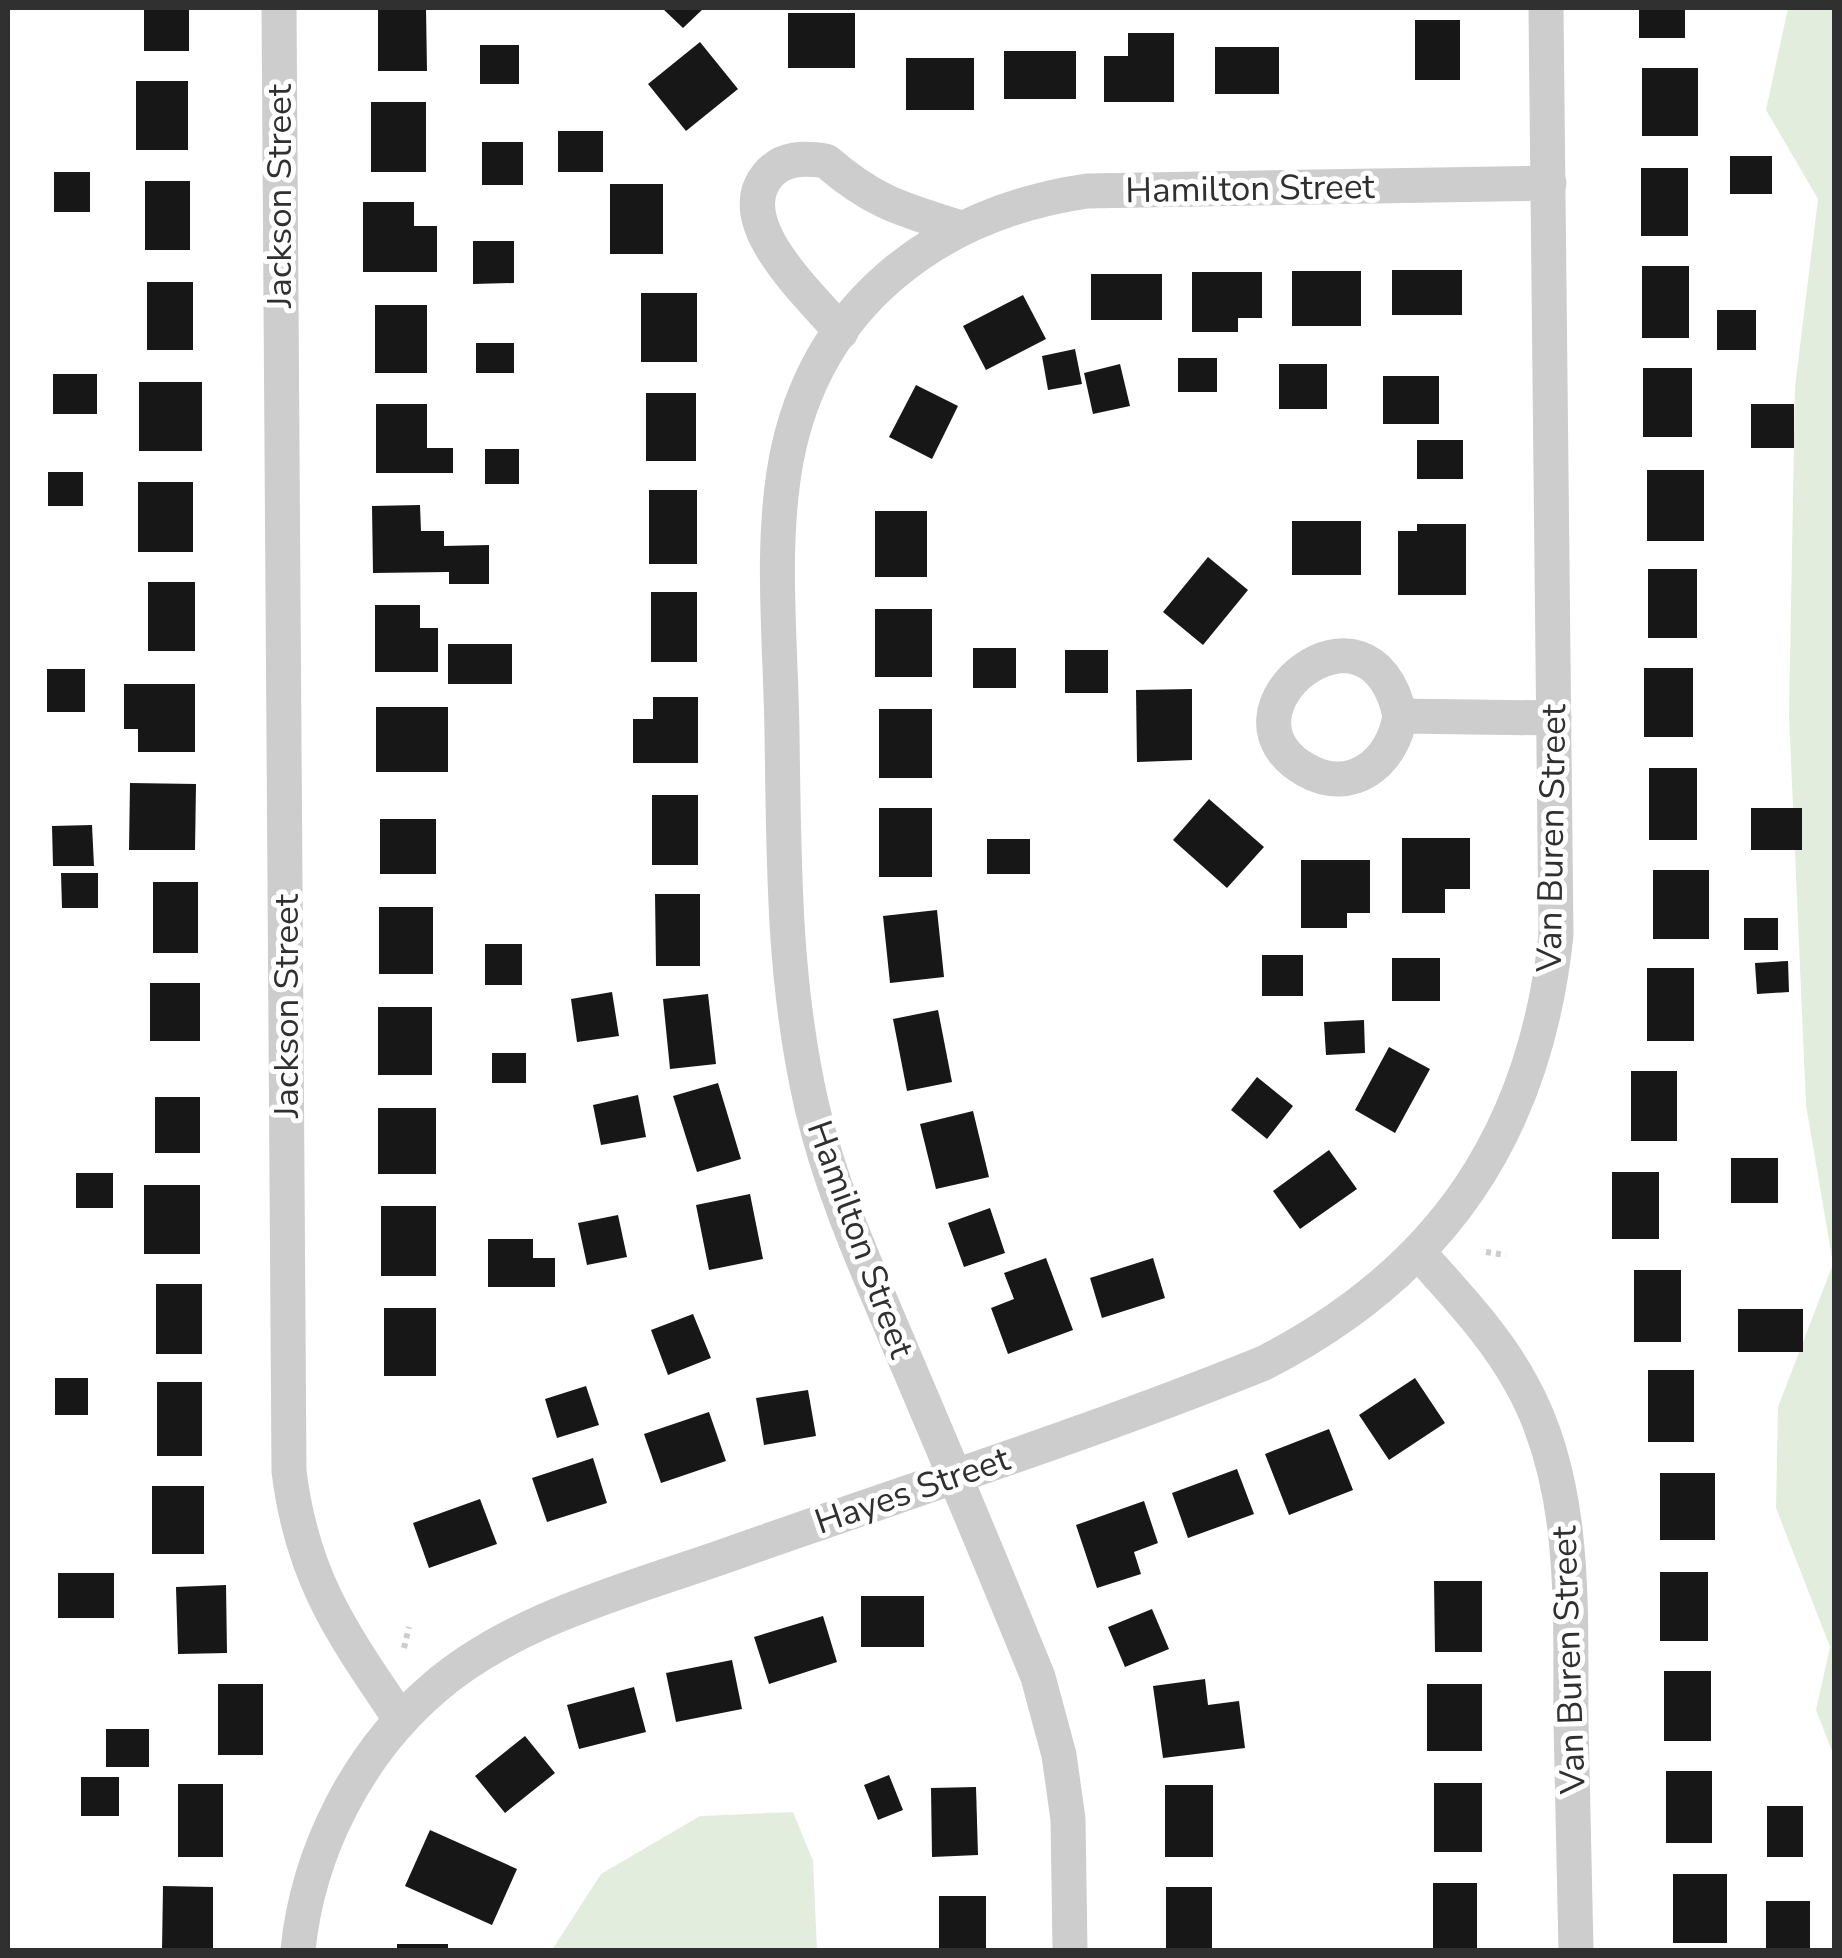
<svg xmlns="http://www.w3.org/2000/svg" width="1842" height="1958" font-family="'Nunito Sans',sans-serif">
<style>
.green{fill:#e3edde}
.building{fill:#171717}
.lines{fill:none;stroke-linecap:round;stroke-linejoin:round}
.path{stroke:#cdcdcd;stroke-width:6;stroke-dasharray:5 5;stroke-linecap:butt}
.street{stroke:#cdcdcd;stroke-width:35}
.labels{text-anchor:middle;stroke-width:10;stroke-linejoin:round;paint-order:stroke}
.street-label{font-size:35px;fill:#303030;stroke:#fff}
</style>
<rect width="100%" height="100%" fill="#fff"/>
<g class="green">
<path d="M 1788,8 L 1834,8 L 1834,1756 L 1816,1710 L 1830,1647 L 1776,1508 L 1778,1407 L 1833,1264 L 1806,1105 L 1789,715 L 1795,387 L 1818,199 L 1766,110 Z"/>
<path d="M 793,1812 L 813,1861 L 817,1950 L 552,1950 L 601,1874 L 700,1816 Z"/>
</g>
<g class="building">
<rect x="144" y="8" width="45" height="43"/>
<path d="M 378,8 L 426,8 L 427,71 L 378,71 Z"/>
<path d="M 662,8 L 704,8 L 683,28 Z"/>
<rect x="1639" y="8" width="46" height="30"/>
<rect x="788" y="13" width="67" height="55"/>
<rect x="1415" y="20" width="45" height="60"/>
<path d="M 1128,33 L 1174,33 L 1174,102 L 1104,102 L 1104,56 L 1128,56 Z"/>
<path d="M 700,42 L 738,89 L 686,131 L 648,84 Z"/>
<rect x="480" y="45" width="39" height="39"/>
<rect x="1215" y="47" width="64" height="47"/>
<rect x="1004" y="51" width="72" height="48"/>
<rect x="906" y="58" width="68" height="52"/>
<rect x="1642" y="68" width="56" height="68"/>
<rect x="136" y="81" width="52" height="69"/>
<rect x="371" y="102" width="55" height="70"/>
<rect x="558" y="131" width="45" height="41"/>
<rect x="482" y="142" width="41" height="43"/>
<rect x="1730" y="156" width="42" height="38"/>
<rect x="1641" y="168" width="47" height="68"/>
<rect x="54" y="172" width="36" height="40"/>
<rect x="145" y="181" width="45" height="69"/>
<rect x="610" y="184" width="53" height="70"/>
<path d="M 363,202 L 414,202 L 414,226 L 437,226 L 437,272 L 363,272 Z"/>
<path d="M 473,241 L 514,241 L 514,283 L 473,284 Z"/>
<rect x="1642" y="266" width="47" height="72"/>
<rect x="1392" y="270" width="70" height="45"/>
<rect x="1292" y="271" width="69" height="55"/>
<path d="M 1192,272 L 1262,272 L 1262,318 L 1238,318 L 1238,332 L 1192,332 Z"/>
<rect x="1091" y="274" width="71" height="46"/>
<rect x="147" y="282" width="46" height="68"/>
<rect x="641" y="293" width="56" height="69"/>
<path d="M 1023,295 L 1046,339 L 986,370 L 963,326 Z"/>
<rect x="375" y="305" width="52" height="68"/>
<rect x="1717" y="310" width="39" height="40"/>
<rect x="476" y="343" width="38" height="30"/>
<path d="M 1075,349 L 1082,384 L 1048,390 L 1042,356 Z"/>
<rect x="1178" y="358" width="39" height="34"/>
<path d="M 1120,364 L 1130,406 L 1093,414 L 1084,373 Z"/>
<rect x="1279" y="364" width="48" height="45"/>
<rect x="1643" y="368" width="49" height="69"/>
<rect x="53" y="374" width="44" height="40"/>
<rect x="1383" y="376" width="56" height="48"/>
<rect x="139" y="382" width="63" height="69"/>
<path d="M 916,385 L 958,406 L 932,459 L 889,437 Z"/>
<rect x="646" y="393" width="50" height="68"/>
<path d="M 376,404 L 427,404 L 427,448 L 453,448 L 453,473 L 376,473 Z"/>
<rect x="1751" y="404" width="43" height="44"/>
<rect x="1417" y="440" width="46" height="39"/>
<rect x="485" y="449" width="34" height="35"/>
<rect x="1647" y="470" width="57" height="71"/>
<rect x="48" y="472" width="35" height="34"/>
<rect x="138" y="482" width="55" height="70"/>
<rect x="649" y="490" width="48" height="74"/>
<path d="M 420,505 L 421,531 L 444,531 L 444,546 L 489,545 L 489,584 L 449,584 L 449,572 L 373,573 L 372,506 Z"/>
<rect x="875" y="511" width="52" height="66"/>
<rect x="1292" y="521" width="69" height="54"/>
<path d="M 1417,524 L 1466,524 L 1466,595 L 1398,595 L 1398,531 L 1417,531 Z"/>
<path d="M 1208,557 L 1248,590 L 1203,645 L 1163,612 Z"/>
<rect x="1648" y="569" width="49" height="69"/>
<rect x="148" y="582" width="47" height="69"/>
<rect x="651" y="592" width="46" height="70"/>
<path d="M 375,605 L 420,605 L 420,628 L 438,628 L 438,672 L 375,672 Z"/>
<rect x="875" y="609" width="57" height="68"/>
<rect x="448" y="644" width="64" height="40"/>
<rect x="973" y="648" width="43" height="40"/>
<rect x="1065" y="650" width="43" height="43"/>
<rect x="1644" y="668" width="49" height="69"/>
<rect x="47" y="669" width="38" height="43"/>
<path d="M 124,684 L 195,684 L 195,752 L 138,752 L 138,729 L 124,729 Z"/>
<path d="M 1192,689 L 1192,760 L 1137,762 L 1136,690 Z"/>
<path d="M 653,697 L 698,697 L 698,763 L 633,763 L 633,719 L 653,719 Z"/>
<rect x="376" y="707" width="72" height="65"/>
<rect x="879" y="709" width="53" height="69"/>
<rect x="1649" y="768" width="48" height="72"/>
<path d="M 130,783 L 196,784 L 195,850 L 129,850 Z"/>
<rect x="652" y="795" width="46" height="70"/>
<path d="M 1209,799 L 1264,847 L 1227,888 L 1173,840 Z"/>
<rect x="879" y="808" width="53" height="69"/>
<rect x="1751" y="808" width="51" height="42"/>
<rect x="380" y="819" width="56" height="55"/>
<path d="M 92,825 L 94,866 L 53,866 L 52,826 Z"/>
<path d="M 1402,838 L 1470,838 L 1470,889 L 1445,889 L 1445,913 L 1402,913 Z"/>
<rect x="987" y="839" width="43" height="35"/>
<path d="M 1301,860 L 1370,860 L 1370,913 L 1347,913 L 1347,928 L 1301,928 Z"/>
<rect x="1653" y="870" width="56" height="69"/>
<path d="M 61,873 L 98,873 L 98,908 L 62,908 Z"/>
<rect x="153" y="882" width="45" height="71"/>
<path d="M 655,894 L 700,894 L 700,966 L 656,966 Z"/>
<rect x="379" y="907" width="54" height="67"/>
<path d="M 937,910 L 944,977 L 890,983 L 883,916 Z"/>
<rect x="1744" y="918" width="34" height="32"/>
<rect x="485" y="944" width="37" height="41"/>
<rect x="1262" y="955" width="41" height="41"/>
<rect x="1392" y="958" width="48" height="43"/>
<path d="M 1788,961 L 1789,992 L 1757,994 L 1755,963 Z"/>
<rect x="1647" y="968" width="47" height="73"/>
<rect x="150" y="983" width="50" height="58"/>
<path d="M 612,992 L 619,1036 L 577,1042 L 571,999 Z"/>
<path d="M 708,994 L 716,1064 L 670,1069 L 663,999 Z"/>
<rect x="378" y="1007" width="54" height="68"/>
<path d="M 938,1010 L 952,1082 L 907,1091 L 893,1019 Z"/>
<path d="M 1364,1020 L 1365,1053 L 1326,1055 L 1324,1022 Z"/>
<path d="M 1389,1047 L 1430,1069 L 1395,1133 L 1355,1110 Z"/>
<rect x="492" y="1053" width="34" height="30"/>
<rect x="1631" y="1071" width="46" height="70"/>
<path d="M 1257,1077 L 1293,1106 L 1267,1139 L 1231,1110 Z"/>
<path d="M 718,1083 L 741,1159 L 697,1172 L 673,1096 Z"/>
<path d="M 638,1095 L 646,1137 L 601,1145 L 593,1105 Z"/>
<rect x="155" y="1097" width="45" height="56"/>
<rect x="378" y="1108" width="58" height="66"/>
<path d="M 973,1111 L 989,1177 L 936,1189 L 920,1124 Z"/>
<path d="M 1329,1150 L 1357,1189 L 1300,1229 L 1273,1191 Z"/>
<rect x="1731" y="1158" width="47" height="45"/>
<rect x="1612" y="1172" width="47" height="67"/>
<rect x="76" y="1173" width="37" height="35"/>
<rect x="144" y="1185" width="56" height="69"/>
<path d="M 750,1194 L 763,1259 L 709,1270 L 696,1205 Z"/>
<rect x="381" y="1206" width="55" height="70"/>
<path d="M 990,1208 L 1005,1253 L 964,1267 L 948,1223 Z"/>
<path d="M 618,1215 L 627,1257 L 587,1265 L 578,1223 Z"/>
<path d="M 488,1239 L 533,1239 L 533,1258 L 555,1258 L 555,1287 L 488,1287 Z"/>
<path d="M 1046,1258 L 1073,1330 L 1008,1354 L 991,1308 L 1014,1299 L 1004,1273 Z"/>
<path d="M 1153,1258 L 1165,1298 L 1102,1318 L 1090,1278 Z"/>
<rect x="1634" y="1270" width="47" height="72"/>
<rect x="156" y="1284" width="46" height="70"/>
<rect x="384" y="1308" width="52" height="68"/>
<rect x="1738" y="1309" width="65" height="43"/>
<path d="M 693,1314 L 711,1358 L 668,1375 L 651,1330 Z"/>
<rect x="1648" y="1370" width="46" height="72"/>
<rect x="55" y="1378" width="33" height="37"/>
<path d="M 1415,1378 L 1445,1423 L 1389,1460 L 1359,1415 Z"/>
<rect x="157" y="1382" width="45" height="74"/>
<path d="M 586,1386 L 599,1425 L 557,1438 L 545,1399 Z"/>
<path d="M 808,1390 L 816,1436 L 764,1445 L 756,1398 Z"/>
<path d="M 709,1412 L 726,1461 L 661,1483 L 644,1434 Z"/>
<path d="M 1329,1429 L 1353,1490 L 1289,1515 L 1265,1454 Z"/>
<path d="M 593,1458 L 607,1503 L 547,1522 L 532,1478 Z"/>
<path d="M 1237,1469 L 1254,1514 L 1188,1538 L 1172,1493 Z"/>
<rect x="1660" y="1473" width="55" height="67"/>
<rect x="152" y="1486" width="52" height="68"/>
<path d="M 480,1499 L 497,1544 L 429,1568 L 413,1523 Z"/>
<path d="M 1144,1501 L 1158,1543 L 1134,1552 L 1141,1574 L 1097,1588 L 1076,1525 Z"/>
<rect x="1660" y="1572" width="48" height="69"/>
<rect x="58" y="1573" width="56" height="45"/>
<path d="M 1434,1581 L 1482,1581 L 1482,1652 L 1435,1652 Z"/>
<path d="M 226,1585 L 227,1653 L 178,1654 L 176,1587 Z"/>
<rect x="861" y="1596" width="63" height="51"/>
<path d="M 1152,1609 L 1169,1649 L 1125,1667 L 1108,1627 Z"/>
<path d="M 823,1616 L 837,1662 L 769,1684 L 754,1637 Z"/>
<path d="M 732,1660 L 742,1709 L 676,1722 L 666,1673 Z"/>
<rect x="1664" y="1671" width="47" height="70"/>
<path d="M 1205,1679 L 1208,1705 L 1239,1701 L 1245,1748 L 1163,1758 L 1153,1686 Z"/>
<rect x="218" y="1684" width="45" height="71"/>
<rect x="1427" y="1684" width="55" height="67"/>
<path d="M 634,1687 L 646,1732 L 579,1749 L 567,1705 Z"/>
<rect x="106" y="1729" width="43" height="38"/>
<path d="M 525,1736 L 555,1773 L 505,1813 L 475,1776 Z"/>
<rect x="1666" y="1771" width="46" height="72"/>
<path d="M 889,1775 L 903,1810 L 878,1820 L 864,1785 Z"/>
<rect x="81" y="1777" width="38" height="39"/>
<rect x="1434" y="1783" width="48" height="69"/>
<rect x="178" y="1784" width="45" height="73"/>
<rect x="1165" y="1785" width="48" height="72"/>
<path d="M 976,1787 L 978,1855 L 932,1857 L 931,1788 Z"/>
<rect x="1767" y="1806" width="36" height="51"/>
<path d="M 430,1830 L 517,1869 L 492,1925 L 405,1886 Z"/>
<rect x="1673" y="1874" width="54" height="69"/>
<rect x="1433" y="1883" width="44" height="67"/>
<path d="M 163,1886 L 213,1887 L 213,1950 L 162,1950 Z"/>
<rect x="1166" y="1887" width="46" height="63"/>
<rect x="939" y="1896" width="47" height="54"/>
<rect x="1766" y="1901" width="44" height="49"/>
<rect x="397" y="1944" width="51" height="6"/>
</g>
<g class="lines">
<g class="path">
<path d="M 1486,1252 L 1506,1255"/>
<path d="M 404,1648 L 409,1627"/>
</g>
<g class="street">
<path d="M 279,8 L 289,1471 C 302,1578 342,1633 401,1720"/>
<path d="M 841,332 C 811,295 728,223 768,175 C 783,157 804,158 826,161 C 872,201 900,209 958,227"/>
<path d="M 1400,716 C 1393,762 1352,796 1306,770 C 1205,713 1370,578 1400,716 L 1554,718"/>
<path d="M 1419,1253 C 1457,1296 1495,1335 1522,1385 C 1578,1486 1570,1610 1571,1722 C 1572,1798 1574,1874 1576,1950"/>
<path d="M 298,1950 C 308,1851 358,1753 434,1688 C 516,1617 636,1588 736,1552 C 912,1490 1091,1433 1264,1363 C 1441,1272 1535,1134 1556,935 L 1546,8"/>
<path d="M 1070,1950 L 1068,1819 L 1059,1755 L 1038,1677 C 994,1569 949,1462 903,1354 C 869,1273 832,1193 812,1107 C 783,981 784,862 782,734 C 781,645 770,549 786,461 C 815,305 936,213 1087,191 L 1549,183"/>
</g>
</g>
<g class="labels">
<g class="street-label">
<text transform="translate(1250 188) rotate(-1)" y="12">Hamilton Street</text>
<text transform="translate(279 196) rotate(-90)" y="12">Jackson Street</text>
<text transform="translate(1551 838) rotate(-89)" y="12">Van Buren Street</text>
<text transform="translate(286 1006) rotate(-90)" y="12">Jackson Street</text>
<text transform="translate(861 1239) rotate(70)" y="12">Hamilton Street</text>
<text transform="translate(912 1490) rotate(-19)" y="12">Hayes Street</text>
<text transform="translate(1568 1660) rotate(-92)" y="12">Van Buren Street</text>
</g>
</g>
<rect width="1842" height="1958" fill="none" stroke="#303030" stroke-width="20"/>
</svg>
